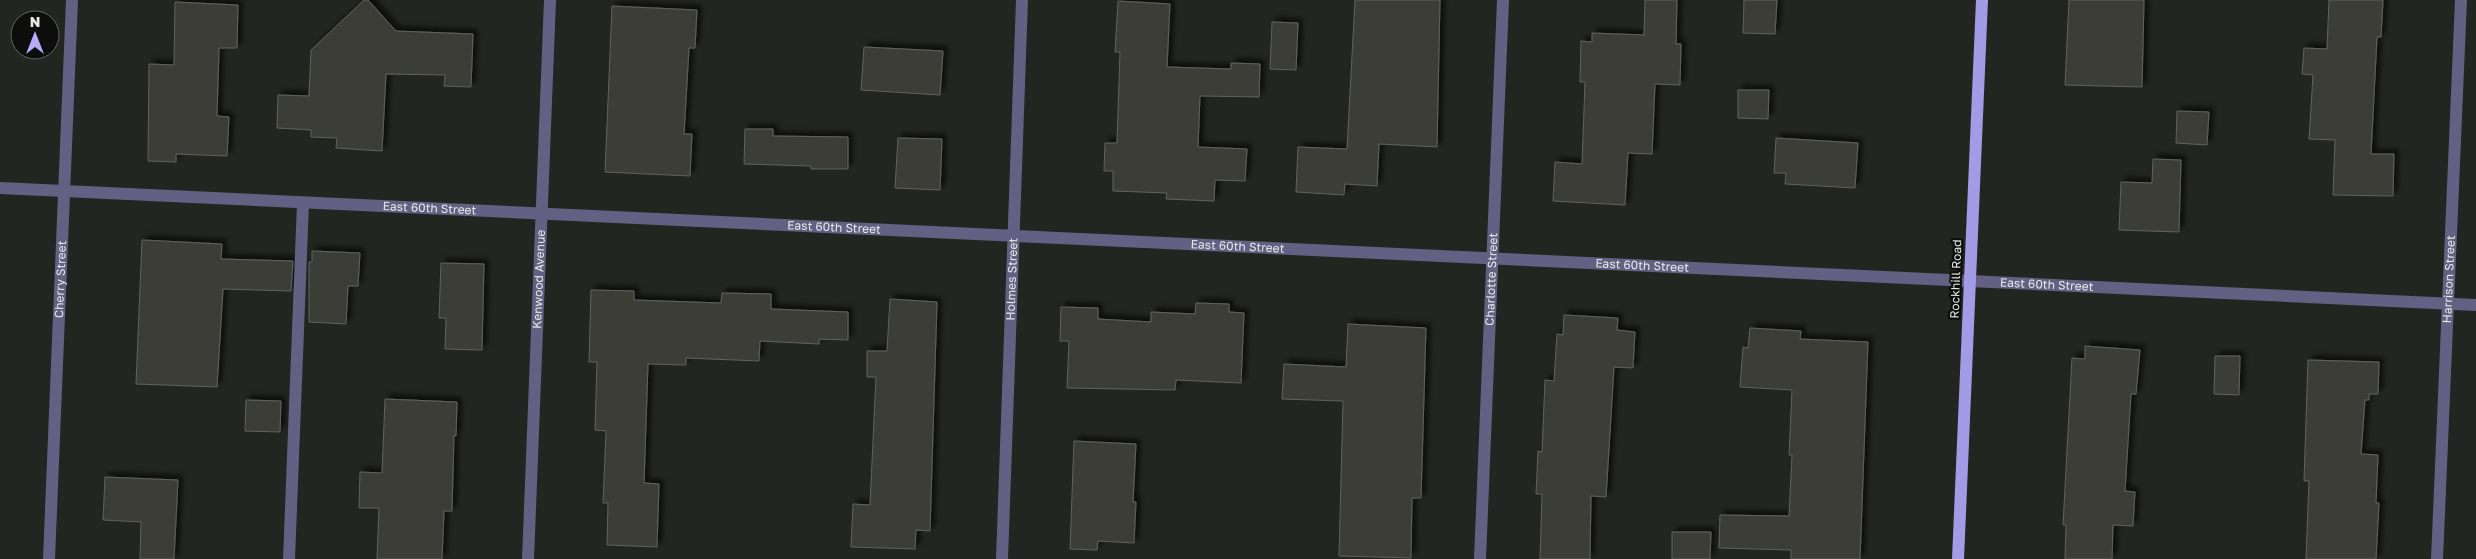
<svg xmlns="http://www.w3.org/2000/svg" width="2476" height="559" font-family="'Golos Text',sans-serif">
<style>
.building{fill:#3d3e39;stroke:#61625d;filter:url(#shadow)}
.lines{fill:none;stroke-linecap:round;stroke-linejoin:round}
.minor{stroke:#636084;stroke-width:12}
.major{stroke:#a39be5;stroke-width:12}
.labels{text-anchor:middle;stroke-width:4.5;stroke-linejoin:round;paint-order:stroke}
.street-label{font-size:12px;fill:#e7e8e5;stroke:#0d0d0c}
</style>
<defs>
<filter id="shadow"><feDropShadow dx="4.5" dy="-4.5" stdDeviation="2.5" flood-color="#0009"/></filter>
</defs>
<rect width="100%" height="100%" fill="#232520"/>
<g class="building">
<path d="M 364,0 L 368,0 L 396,31 L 473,34 L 471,87 L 444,86 L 445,75 L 386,74 L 382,151 L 336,148 L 337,138 L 311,137 L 311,130 L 277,128 L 278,95 L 309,96 L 311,50 Z"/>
<path d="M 1355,0 L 1440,0 L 1437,147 L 1379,144 L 1377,186 L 1345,184 L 1344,195 L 1296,192 L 1298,147 L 1347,149 Z"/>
<path d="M 1645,0 L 1677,0 L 1676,44 L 1681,44 L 1680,85 L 1655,84 L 1652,154 L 1628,153 L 1625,205 L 1553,201 L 1555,162 L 1582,164 L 1585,82 L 1580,82 L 1581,41 L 1592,42 L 1592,33 L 1644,35 Z"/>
<path d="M 1744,0 L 1777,0 L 1775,34 L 1743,33 Z"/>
<path d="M 2069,0 L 2144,0 L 2142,87 L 2065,85 Z"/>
<path d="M 2329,0 L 2383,0 L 2381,37 L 2377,37 L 2371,154 L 2394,154 L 2393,196 L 2333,195 L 2335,140 L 2309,139 L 2313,75 L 2302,74 L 2304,48 L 2327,49 Z"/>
<path d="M 1118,1 L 1170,4 L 1167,67 L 1231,69 L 1231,63 L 1260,64 L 1259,97 L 1200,96 L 1198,147 L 1247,149 L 1245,181 L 1215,180 L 1214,201 L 1166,199 L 1167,193 L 1113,191 L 1113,171 L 1104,171 L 1105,143 L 1117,143 L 1120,52 L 1115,52 Z"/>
<path d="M 175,2 L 238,5 L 237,48 L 219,48 L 217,116 L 229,117 L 227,156 L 176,154 L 176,162 L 148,161 L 149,64 L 174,65 Z"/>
<path d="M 612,6 L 697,10 L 695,48 L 689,48 L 684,134 L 692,134 L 690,176 L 605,172 Z"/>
<path d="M 1272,22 L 1298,23 L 1296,70 L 1270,69 Z"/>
<path d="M 864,47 L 943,51 L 940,95 L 861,90 Z"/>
<path d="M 1738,90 L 1769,90 L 1768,119 L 1738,118 Z"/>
<path d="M 2177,111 L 2209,112 L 2207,145 L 2176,143 Z"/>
<path d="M 745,129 L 773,129 L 773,136 L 848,137 L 848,169 L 811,169 L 811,166 L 744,164 Z"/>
<path d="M 898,138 L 942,139 L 940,190 L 895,188 Z"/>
<path d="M 1776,138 L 1858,143 L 1855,188 L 1785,184 L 1786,173 L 1774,173 Z"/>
<path d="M 2153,159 L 2181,160 L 2179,232 L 2119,230 L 2121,182 L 2152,183 Z"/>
<path d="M 142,240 L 222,244 L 221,259 L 293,261 L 291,291 L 223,289 L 217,387 L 136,384 Z"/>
<path d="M 312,251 L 360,253 L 358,286 L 348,286 L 346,324 L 309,322 L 309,262 L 312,262 Z"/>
<path d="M 441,263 L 484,264 L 482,350 L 445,349 L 446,318 L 439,318 Z"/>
<path d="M 591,290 L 634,291 L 634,300 L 721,303 L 722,293 L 771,294 L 771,309 L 848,312 L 848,340 L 819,339 L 819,344 L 760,341 L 759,361 L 686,358 L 686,365 L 648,364 L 644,483 L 659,484 L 657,547 L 607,545 L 608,503 L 603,503 L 606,431 L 595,430 L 597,362 L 589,362 Z"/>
<path d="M 890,299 L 937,302 L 930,531 L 916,530 L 915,549 L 851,547 L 853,504 L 870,505 L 876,377 L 867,377 L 867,351 L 887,351 Z"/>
<path d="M 1196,303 L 1229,304 L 1229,312 L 1244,313 L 1241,383 L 1176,380 L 1175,390 L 1067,388 L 1069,341 L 1060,341 L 1061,307 L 1098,308 L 1098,319 L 1151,322 L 1151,312 L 1195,314 Z"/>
<path d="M 1564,315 L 1618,318 L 1617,330 L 1635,332 L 1633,368 L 1614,367 L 1606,497 L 1591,496 L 1590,559 L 1540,559 L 1542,494 L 1536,494 L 1538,451 L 1542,452 L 1545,380 L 1554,381 L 1557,334 L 1563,335 Z"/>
<path d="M 1348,324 L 1426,328 L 1421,498 L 1412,498 L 1411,558 L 1339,556 L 1343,401 L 1282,399 L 1284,364 L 1346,367 Z"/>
<path d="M 1750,328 L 1801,331 L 1800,339 L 1868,342 L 1860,559 L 1791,559 L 1791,550 L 1719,548 L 1720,515 L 1789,516 L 1792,455 L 1789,455 L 1792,390 L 1740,387 L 1743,347 L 1748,348 Z"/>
<path d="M 2085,346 L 2140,350 L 2136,394 L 2131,394 L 2125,491 L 2135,492 L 2133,526 L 2113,525 L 2112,559 L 2065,559 L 2066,525 L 2063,525 L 2072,358 L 2085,359 Z"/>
<path d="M 2215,356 L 2240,356 L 2239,395 L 2214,394 Z"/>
<path d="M 2308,360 L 2379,362 L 2378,394 L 2369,394 L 2369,400 L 2365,400 L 2361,454 L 2378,455 L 2376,503 L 2379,503 L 2376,559 L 2306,559 L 2309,481 L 2304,481 Z"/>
<path d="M 385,399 L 457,402 L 456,436 L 454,435 L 452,511 L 444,511 L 442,559 L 377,559 L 379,508 L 359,508 L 360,472 L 382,473 Z"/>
<path d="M 246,400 L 281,401 L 280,432 L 245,431 Z"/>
<path d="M 1074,441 L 1136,444 L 1133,502 L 1136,502 L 1134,543 L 1098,541 L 1097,550 L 1070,549 Z"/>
<path d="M 105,477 L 178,480 L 174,559 L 140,559 L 141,522 L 103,520 Z"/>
<path d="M 1672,532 L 1711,532 L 1710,559 L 1672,559 Z"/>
</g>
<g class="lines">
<g class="minor">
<path id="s1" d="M 0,188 L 2476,305"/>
<path id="s2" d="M 49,559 L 72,0"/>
<path d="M 289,559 L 303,203"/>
<path id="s3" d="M 528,559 L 550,0"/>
<path id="s4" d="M 1002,559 L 1022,0"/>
<path id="s5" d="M 1480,559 L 1503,0"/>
<path id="s6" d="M 2437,559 L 2461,0"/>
</g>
<path class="major" d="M 1958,559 L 1982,0"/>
</g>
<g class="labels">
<g class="street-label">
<text dy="4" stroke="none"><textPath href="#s1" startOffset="430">East 60th Street</textPath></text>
<text dy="4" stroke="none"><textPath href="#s1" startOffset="835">East 60th Street</textPath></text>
<text dy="4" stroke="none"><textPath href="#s1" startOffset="1239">East 60th Street</textPath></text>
<text dy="4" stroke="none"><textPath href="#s1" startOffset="1644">East 60th Street</textPath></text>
<text dy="4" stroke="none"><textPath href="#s2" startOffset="280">Cherry Street</textPath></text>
<text dy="4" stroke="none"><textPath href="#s3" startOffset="280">Kenwood Avenue</textPath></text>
<text transform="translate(1956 279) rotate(-88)" y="4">Rockhill Road</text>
<text dy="4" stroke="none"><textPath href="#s6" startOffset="280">Harrison Street</textPath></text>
<text dy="4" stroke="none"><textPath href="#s4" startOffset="280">Holmes Street</textPath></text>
<text dy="4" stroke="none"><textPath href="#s5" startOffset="280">Charlotte Street</textPath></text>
<text dy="4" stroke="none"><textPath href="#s1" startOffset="2049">East 60th Street</textPath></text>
</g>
</g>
<g transform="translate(35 35)"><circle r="24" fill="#0d0d0c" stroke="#646563"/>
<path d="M0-4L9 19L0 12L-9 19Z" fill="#b4acf9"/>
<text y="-8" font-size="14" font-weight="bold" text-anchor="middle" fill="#e7e8e5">N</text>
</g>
</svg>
